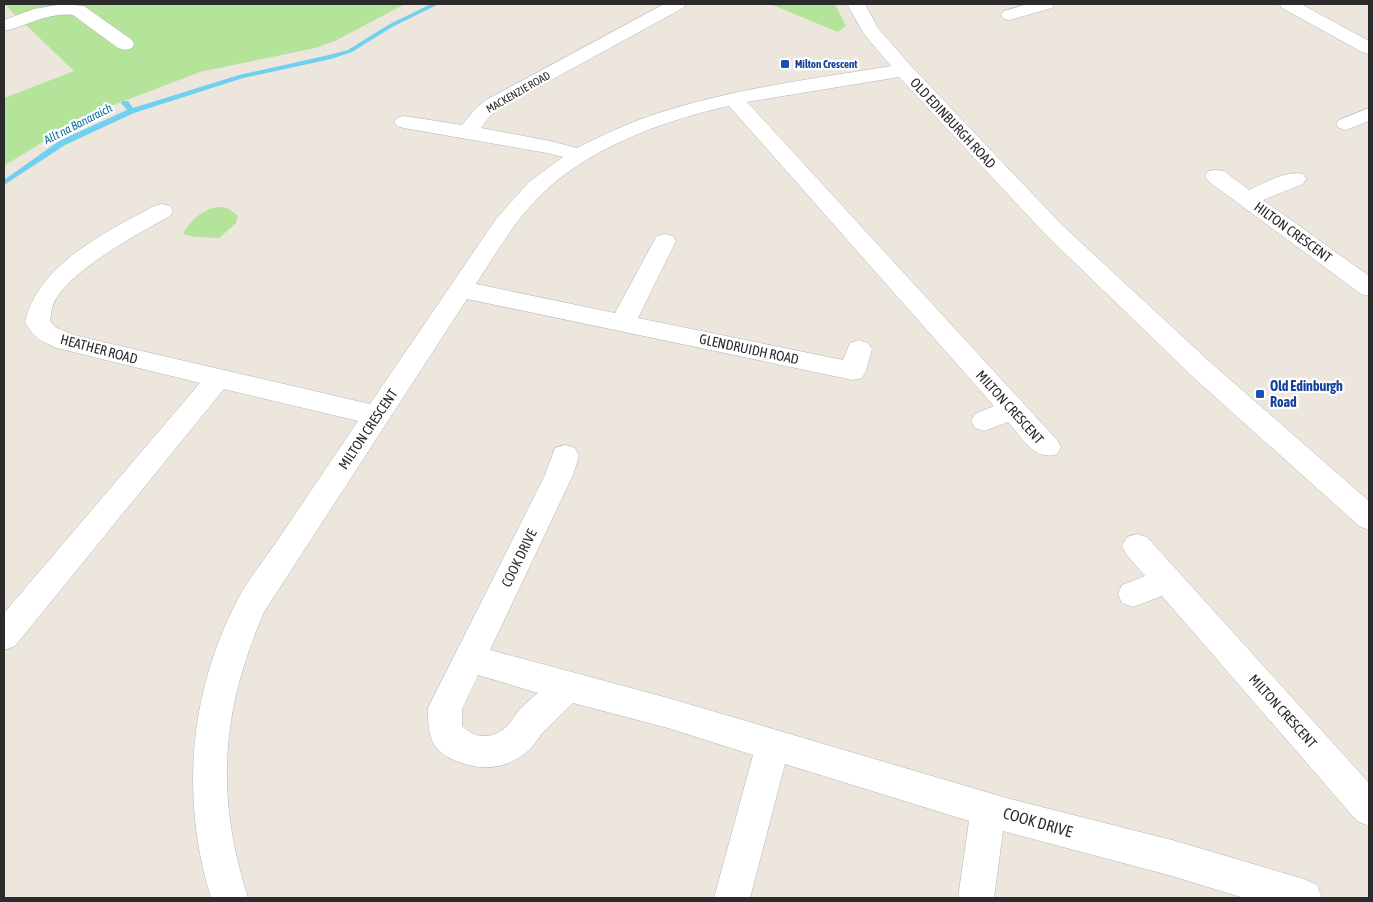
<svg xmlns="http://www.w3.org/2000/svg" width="1373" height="902" font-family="'Asap Condensed',sans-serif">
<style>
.green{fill:#b4e499}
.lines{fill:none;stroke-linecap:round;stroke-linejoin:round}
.stream{fill:#6fd0f0;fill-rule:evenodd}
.minor-casing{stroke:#b1b4bf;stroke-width:1}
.minor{fill:#fff;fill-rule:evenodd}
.transit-dot{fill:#1a4fb4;stroke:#fff;stroke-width:2}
.labels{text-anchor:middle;stroke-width:4.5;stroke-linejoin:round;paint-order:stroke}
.far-transit-label{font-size:11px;font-weight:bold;fill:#164399;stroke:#fff;text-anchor:start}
.far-street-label{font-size:11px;fill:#2b2b2b;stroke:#fff}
.far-water-label{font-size:12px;font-style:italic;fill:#0c6f9e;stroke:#fff}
.street-label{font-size:14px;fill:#2b2b2b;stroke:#fff}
.transit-label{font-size:14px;font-weight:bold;fill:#164399;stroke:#fff;text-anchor:start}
.near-street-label{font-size:16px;fill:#2b2b2b;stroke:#fff}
</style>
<rect width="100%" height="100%" fill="#ede6dd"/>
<g class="green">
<path d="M 4,4 L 405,4 L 335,41 L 315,48 L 200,72 L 111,106 L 54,135 L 4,166 L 4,98 L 74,71 Z"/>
<path d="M 770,4 L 835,4 L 846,26 L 838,32 Z"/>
<path d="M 221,207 L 229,209 L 238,216 L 236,223 L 219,238 L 195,237 L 183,234 C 192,219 203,208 221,207 Z"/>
</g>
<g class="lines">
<path class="stream" d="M 431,4 L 439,4 L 392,27 L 352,52 L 331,59 L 243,78 L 134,113 L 65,145 L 4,185 L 4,180 L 59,141 L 127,110 L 121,103 L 122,101 L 128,101 L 133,108 L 239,75 L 329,55 L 348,50 L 388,25 Z"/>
<defs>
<g id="minor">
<path d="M 63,4 L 84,6 L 132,40 L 134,44 L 132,48 L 125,50 L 118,48 L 73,15 C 48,12 27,26 4,31 L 4,20 L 34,9 Z"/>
<path d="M 664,4 L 686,4 L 683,8 L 500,108 L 490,116 L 481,128 L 550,141 L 577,148 C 605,134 632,121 662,112 C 736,88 814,79 891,66 L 864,34 L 847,4 L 865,4 L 878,28 L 911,66 L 1062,225 L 1211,363 L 1369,501 L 1369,530 L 1359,526 L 1193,377 L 1046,235 L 899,77 L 747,102 L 1057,440 L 1061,447 L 1057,454 C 1034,462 1022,437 1008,422 L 984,431 L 975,428 L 971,421 L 975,414 L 994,406 L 729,106 C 664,120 585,149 538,198 C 513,223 495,255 476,284 L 615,313 L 654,241 L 657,236 L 665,234 L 673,236 L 676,241 L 638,318 L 843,360 L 850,343 L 859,340 L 868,343 L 872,349 L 866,371 L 862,378 L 853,380 L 467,299 L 264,612 C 221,712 215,794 248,898 L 211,898 C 180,797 189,691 239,597 C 250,577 265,559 277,541 C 304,501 331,461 358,421 L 224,389 L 15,646 L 4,650 L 4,613 L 200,383 L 57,348 C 41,341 34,338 25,322 C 39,263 105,233 154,206 L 162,204 L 170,206 L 173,211 L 170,216 C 138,234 67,271 53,305 C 51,310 51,316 50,321 L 55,327 L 73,335 L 370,404 L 496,219 L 529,182 L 563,157 L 547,153 L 404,128 L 397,126 L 394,122 L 397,118 L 404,116 L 462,125 L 476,108 L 486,100 Z"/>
<path d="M 1028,4 L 1055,4 L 1052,8 L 1010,20 L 1004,19 L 1001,15 L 1004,11 Z"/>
<path d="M 1279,4 L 1301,4 L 1369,41 L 1369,54 L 1362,52 L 1282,8 Z"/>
<path d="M 1369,108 L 1369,121 L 1346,130 L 1339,128 L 1336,124 L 1339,120 Z"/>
<path d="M 1216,170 L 1224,171 L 1249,190 C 1265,183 1286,170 1303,174 L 1306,179 L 1303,184 L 1263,200 L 1369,276 L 1369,296 L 1361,294 L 1208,181 L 1205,176 L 1208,171 Z"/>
<path d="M 565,445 L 575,448 L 579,456 L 573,475 L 490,650 L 668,698 L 1010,799 L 1172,840 L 1304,879 L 1317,885 L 1322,898 L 1244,898 L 1172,876 L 1003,831 L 994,898 L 958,898 L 969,821 L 785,764 L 750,898 L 714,898 L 753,755 L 668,728 L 573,703 C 564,712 554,721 545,730 C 539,736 535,745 528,751 C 505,770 483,771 456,761 C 429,750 428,733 428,708 L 545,475 L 555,448 ZM 478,675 L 538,693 C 532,698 526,703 520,709 C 515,715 511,723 505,728 C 491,740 474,738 462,726 L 462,709 Z"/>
<path d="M 1137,534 L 1147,537 L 1369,783 L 1369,826 L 1357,821 L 1162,596 L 1133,607 L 1122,603 L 1118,594 L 1122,585 L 1145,576 L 1127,555 L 1122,546 L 1127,537 Z"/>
</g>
</defs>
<use href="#minor" class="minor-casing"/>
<use href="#minor" class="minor"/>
</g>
<g class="transit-dot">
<rect x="780" y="59" width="10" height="10" rx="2.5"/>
<rect x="1255" y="389" width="10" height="10" rx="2.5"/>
</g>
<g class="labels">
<g class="far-transit-label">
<text x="795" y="68">Milton Crescent</text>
</g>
<g class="far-street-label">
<text transform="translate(518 92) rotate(-30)" y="4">MACKENZIE ROAD</text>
</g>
<g class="far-water-label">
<text transform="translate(78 124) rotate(-27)" y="4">Allt na Banaraich</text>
</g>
<g class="street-label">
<text transform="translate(953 123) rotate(47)" y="5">OLD EDINBURGH ROAD</text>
<text transform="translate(1293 232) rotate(36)" y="5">HILTON CRESCENT</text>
<text transform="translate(99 349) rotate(15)" y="5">HEATHER ROAD</text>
<text transform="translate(749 349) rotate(12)" y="5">GLENDRUIDH ROAD</text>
<text transform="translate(1010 407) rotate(48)" y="5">MILTON CRESCENT</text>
<text transform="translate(368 429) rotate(-56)" y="5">MILTON CRESCENT</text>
<text transform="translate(519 558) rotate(-64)" y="5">COOK DRIVE</text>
<text transform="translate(1283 711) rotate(48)" y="5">MILTON CRESCENT</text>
</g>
<g class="transit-label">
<text x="1270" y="391">Old Edinburgh<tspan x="1270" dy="16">Road</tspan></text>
</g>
<g class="near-street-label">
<text transform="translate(1038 822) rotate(16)" y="6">COOK DRIVE</text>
</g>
</g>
<rect width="1373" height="902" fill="none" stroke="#2b2b2b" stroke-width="10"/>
</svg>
